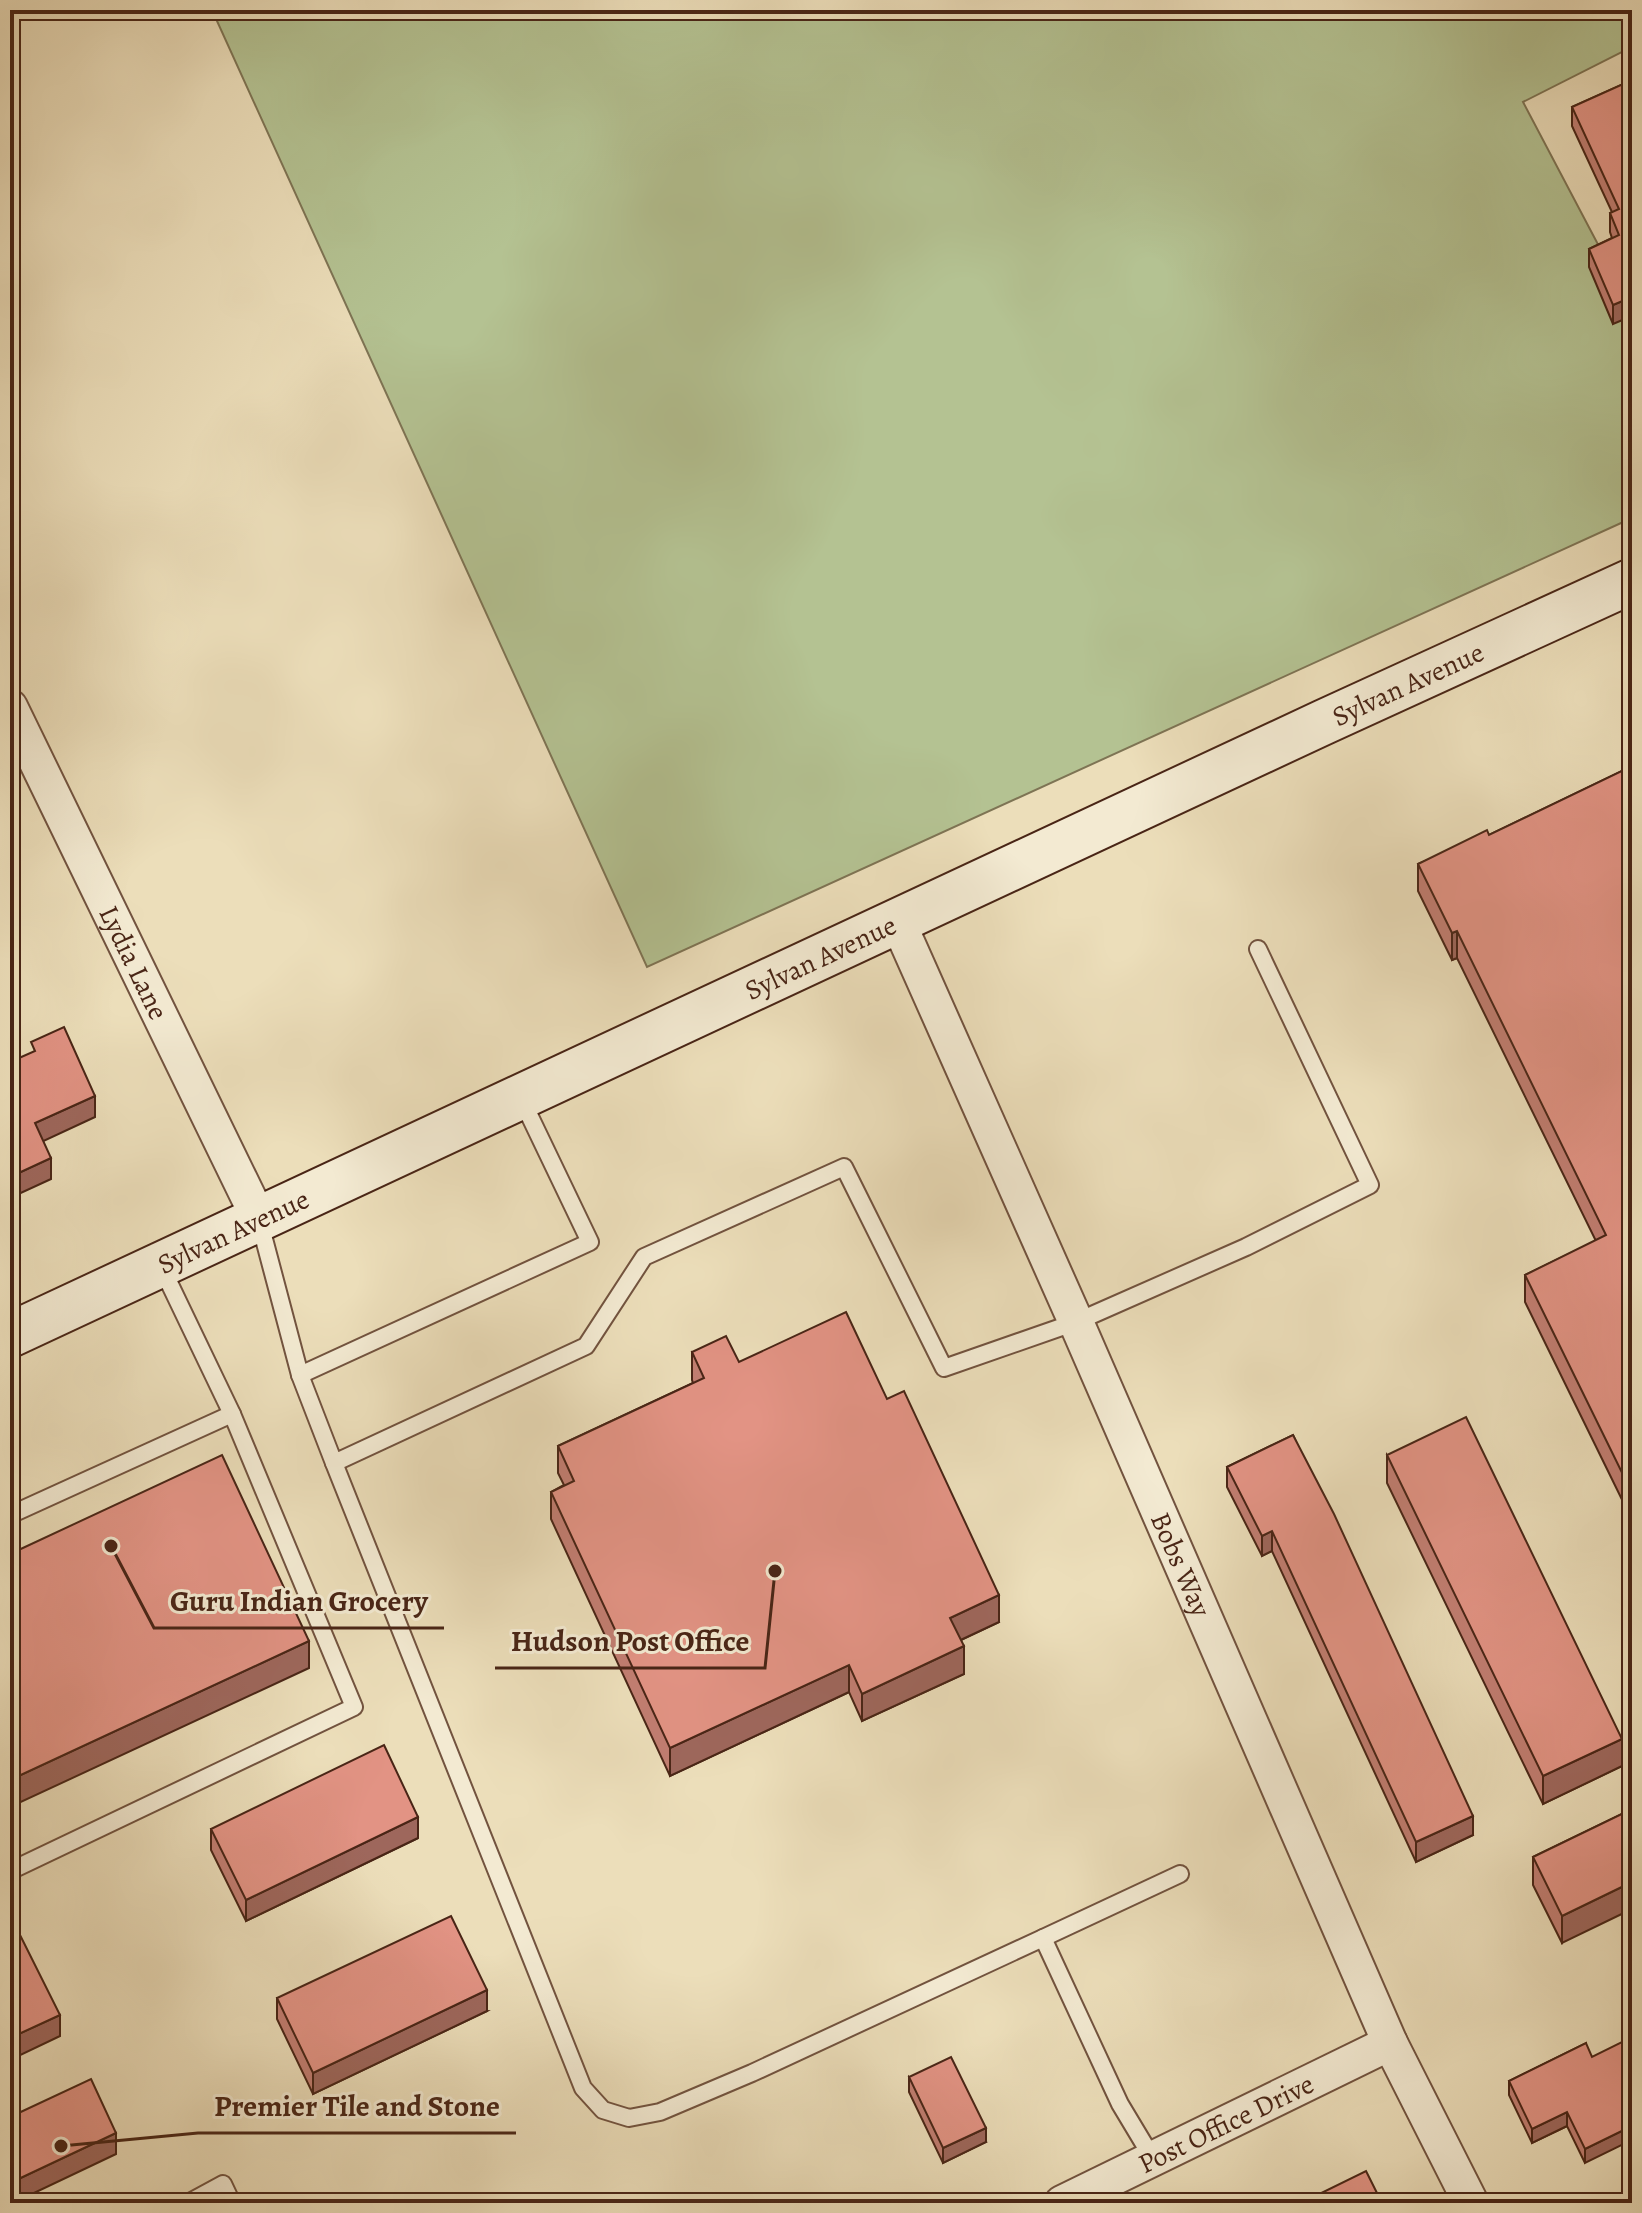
<svg xmlns="http://www.w3.org/2000/svg" width="1642" height="2213" font-family="Alegreya,serif">
<style>
.green{fill:#b4c292;stroke:#7e7454;stroke-width:2}
.lines{fill:none;stroke-linecap:round;stroke-linejoin:round}
.service-casing{stroke:#72533f;stroke-width:20}
.minor-casing{stroke:#72533f;stroke-width:38}
.secondary-casing{stroke:#492516;stroke-width:48}
.service{stroke:#f3ead2;stroke-width:16}
.minor{stroke:#f3ead2;stroke-width:34}
.secondary{stroke:#f3ead2;stroke-width:44}
.wall{fill:#c27e72;stroke:#492516;stroke-width:2}
.shaded-wall{fill:#9e675c;stroke:#492516;stroke-width:2}
.building{fill:#e29384;stroke:#492516;stroke-width:2}
.labels{text-anchor:middle;stroke-width:6;stroke-linejoin:round;paint-order:stroke}
.street-label{font-size:28px;fill:#492516;stroke:#f3ead2}
.leader{fill:none;stroke:#492516;stroke-width:3}
.callout-dot{fill:#492516;stroke:#f3ead2;stroke-width:3}
.callout-label{font-size:30px;text-anchor:middle;font-weight:bold;fill:#492516;stroke:#f3ead2;stroke-width:6;stroke-linejoin:round;paint-order:stroke}
</style>
<rect width="100%" height="100%" fill="#ecdeba"/>
<filter id="stains"><feTurbulence type="fractalNoise" baseFrequency=".0025" numOctaves="4"/><feColorMatrix values="0 0 0 0 .2 0 0 0 0 .09 0 0 0 0 .02 0 0 0 .5 -.17"/></filter>
<radialGradient id="worn" r=".72"><stop offset=".6" stop-color="#630" stop-opacity="0"/><stop offset="1" stop-color="#630" stop-opacity=".3"/></radialGradient>
<path class="green" d="M 212,10 L 1632,10 L 1632,47 L 1523,102 L 1632,309 L 1632,518 L 647,967 Z"/>
<g class="lines">
<defs>
<g id="service">
<path d="M 259,1220 L 300,1375 L 334,1463 L 586,1346 L 644,1257 L 844,1167 L 944,1368 L 1076,1322 L 1246,1247 L 1370,1185 L 1258,949"/>
<path d="M 300,1375 L 590,1242 L 521,1098"/>
<path d="M 334,1463 L 583,2088 L 603,2110 L 629,2118 L 660,2112 L 752,2073 L 1043,1938 L 1120,2104 L 1153,2159"/>
<path d="M 10,1515 L 232,1414 L 162,1268"/>
<path d="M 10,1871 L 354,1707 L 232,1414"/>
<path d="M 1043,1938 L 1180,1874"/>
<path d="M 188,2203 L 223,2184 L 232,2203"/>
</g>
<g id="minor">
<path id="s1" d="M 10,707 L 259,1219"/>
<path id="s2" d="M 898,922 L 1076,1322 L 1390,2043 L 1471,2203"/>
<path id="s3" d="M 1062,2203 L 1390,2043"/>
</g>
<g id="secondary">
<path id="s4" d="M 10,1335 L 1324,722 L 1632,581"/>
</g>
</defs>
<use href="#service" class="service-casing"/>
<use href="#minor" class="minor-casing"/>
<use href="#secondary" class="secondary-casing"/>
<use href="#service" class="service"/>
<use href="#minor" class="minor"/>
<use href="#secondary" class="secondary"/>
</g>
<g class="wall">
<path d="M 1632,80 L 1613,324 L 1589,267 L 1589,249 L 1612,238 L 1610,232 L 1610,213 L 1612,212 L 1572,126 L 1572,107 Z"/>
<path d="M 1632,766 L 1632,1520 L 1525,1302 L 1525,1275 L 1596,1241 L 1457,958 L 1452,960 L 1418,891 L 1418,864 L 1489,835 Z"/>
<path d="M 692,1352 L 739,1362 L 887,1399 L 999,1622 L 961,1640 L 964,1674 L 862,1721 L 849,1692 L 670,1776 L 551,1519 L 551,1492 L 564,1485 L 558,1473 L 558,1446 L 693,1383 L 692,1380 Z"/>
<path d="M 1293,1435 L 1473,1835 L 1416,1862 L 1272,1551 L 1262,1556 L 1227,1487 L 1227,1467 Z"/>
<path d="M 1387,1455 L 1622,1766 L 1543,1804 L 1387,1483 Z"/>
<path d="M 1632,1809 L 1562,1943 L 1533,1885 L 1533,1857 Z"/>
<path d="M 211,1829 L 418,1838 L 246,1921 L 211,1850 Z"/>
<path d="M 277,1998 L 487,2011 L 313,2094 L 277,2019 Z"/>
<path d="M 1586,2043 L 1585,2163 L 1567,2126 L 1532,2143 L 1509,2095 L 1509,2081 Z"/>
<path d="M 909,2077 L 986,2142 L 943,2163 L 909,2092 Z"/>
</g>
<g class="shaded-wall">
<path d="M 1632,297 L 1632,316 L 1613,324 L 1613,305 Z"/>
<path d="M 1457,931 L 1457,958 L 1452,960 L 1452,933 Z"/>
<path d="M 95,1096 L 95,1117 L 35,1145 L 35,1123 Z"/>
<path d="M 51,1158 L 51,1179 L 10,1198 L 10,1177 Z"/>
<path d="M 1272,1531 L 1272,1551 L 1262,1556 L 1262,1536 Z"/>
<path d="M 999,1595 L 999,1622 L 950,1645 L 950,1618 Z"/>
<path d="M 309,1641 L 309,1668 L 10,1807 L 10,1780 Z"/>
<path d="M 964,1646 L 964,1674 L 862,1721 L 862,1694 Z"/>
<path d="M 849,1665 L 849,1692 L 670,1776 L 670,1748 Z"/>
<path d="M 1622,1739 L 1622,1766 L 1543,1804 L 1543,1776 Z"/>
<path d="M 1473,1816 L 1473,1835 L 1416,1862 L 1416,1842 Z"/>
<path d="M 418,1817 L 418,1838 L 246,1921 L 246,1900 Z"/>
<path d="M 1632,1882 L 1632,1909 L 1562,1943 L 1562,1916 Z"/>
<path d="M 487,1990 L 487,2011 L 313,2094 L 313,2073 Z"/>
<path d="M 60,2015 L 60,2036 L 10,2060 L 10,2038 Z"/>
<path d="M 1567,2112 L 1567,2126 L 1532,2143 L 1532,2129 Z"/>
<path d="M 1632,2126 L 1632,2140 L 1585,2163 L 1585,2149 Z"/>
<path d="M 986,2128 L 986,2142 L 943,2163 L 943,2148 Z"/>
<path d="M 116,2133 L 116,2154 L 13,2203 L 10,2203 L 10,2183 Z"/>
</g>
<g class="building">
<path d="M 1632,80 L 1632,297 L 1613,305 L 1589,249 L 1619,235 L 1610,213 L 1619,209 L 1572,107 Z"/>
<path d="M 1632,766 L 1632,1493 L 1525,1275 L 1606,1235 L 1457,931 L 1452,933 L 1418,864 L 1487,830 L 1489,835 Z"/>
<path d="M 64,1027 L 95,1096 L 35,1123 L 51,1158 L 10,1177 L 10,1062 L 35,1051 L 31,1042 Z"/>
<path d="M 846,1312 L 887,1399 L 904,1391 L 999,1595 L 950,1618 L 964,1646 L 862,1694 L 849,1665 L 670,1748 L 551,1492 L 574,1481 L 558,1446 L 704,1378 L 692,1352 L 726,1336 L 739,1362 Z"/>
<path d="M 1466,1417 L 1622,1739 L 1543,1776 L 1387,1455 Z"/>
<path d="M 1293,1435 L 1334,1514 L 1473,1816 L 1416,1842 L 1272,1531 L 1262,1536 L 1227,1467 Z"/>
<path d="M 222,1455 L 309,1641 L 10,1780 L 10,1554 Z"/>
<path d="M 384,1745 L 418,1817 L 246,1900 L 211,1829 Z"/>
<path d="M 1632,1809 L 1632,1882 L 1562,1916 L 1533,1857 Z"/>
<path d="M 451,1916 L 487,1990 L 313,2073 L 277,1998 Z"/>
<path d="M 18,1931 L 60,2015 L 10,2038 L 10,1935 Z"/>
<path d="M 1632,2037 L 1632,2126 L 1585,2149 L 1567,2112 L 1532,2129 L 1509,2081 L 1586,2043 L 1592,2057 Z"/>
<path d="M 951,2057 L 986,2128 L 943,2148 L 909,2077 Z"/>
<path d="M 91,2079 L 116,2133 L 10,2183 L 10,2117 Z"/>
<path d="M 1366,2171 L 1382,2203 L 1301,2203 Z"/>
<path d="M 1274,2195 L 1278,2203 L 1259,2203 Z"/>
</g>
<g class="labels">
<g class="street-label">
<text dy="10" stroke="none"><textPath href="#s4" startOffset="1542">Sylvan Avenue</textPath></text>
<text dy="10" stroke="none"><textPath href="#s4" startOffset="894">Sylvan Avenue</textPath></text>
<text dy="10" stroke="none"><textPath href="#s1" startOffset="284">Lydia Lane</textPath></text>
<text dy="10" stroke="none"><textPath href="#s4" startOffset="246">Sylvan Avenue</textPath></text>
<text dy="10" stroke="none"><textPath href="#s2" startOffset="702">Bobs Way</textPath></text>
<text dy="10" stroke="none"><textPath href="#s3" startOffset="182">Post Office Drive</textPath></text>
</g>
</g>
<path class="leader" d="M111 1546L154 1628H444M775 1571L765 1668H495M61 2146L198 2133H516"/>
<g class="callout-dot">
<circle cx="111" cy="1546" r="8"/>
<circle cx="775" cy="1571" r="8"/>
<circle cx="61" cy="2146" r="8"/>
</g>
<g class="callout-label">
<text x="299" y="1611">Guru Indian Grocery</text>
<text x="630" y="1651">Hudson Post Office</text>
<text x="357" y="2116">Premier Tile and Stone</text>
</g>
<rect width="1642" height="2213" fill="none" stroke="#ecdeba" stroke-width="40"/>
<rect x="12" y="12" width="1618" height="2189" fill="none" stroke="#492516" stroke-width="4"/>
<rect x="20" y="20" width="1602" height="2173" fill="none" stroke="#492516" stroke-width="2"/>
<rect width="100%" height="100%" filter="url(#stains)"/>
<rect width="100%" height="100%" fill="url(#worn)"/>
</svg>
